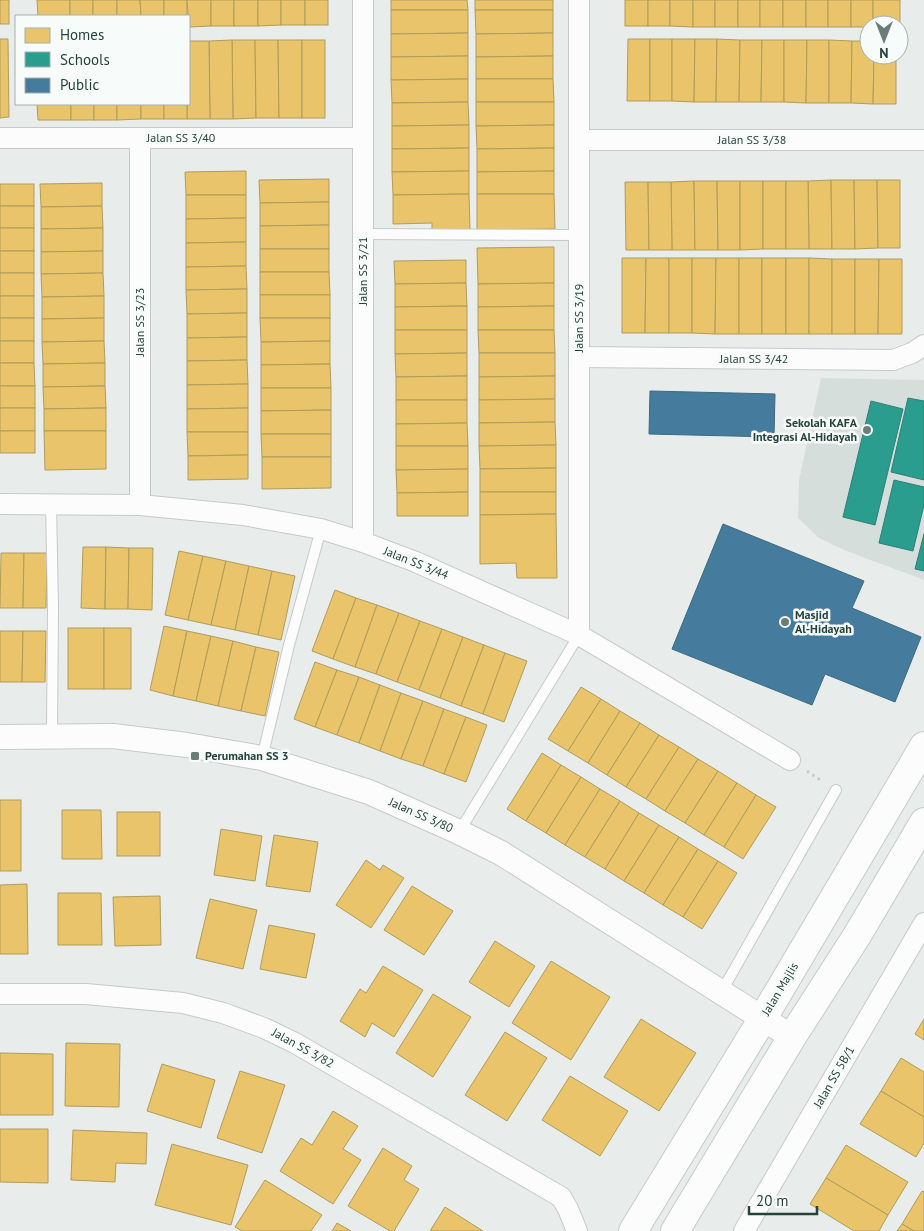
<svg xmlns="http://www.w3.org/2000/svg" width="924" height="1231" font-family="'PT Sans',sans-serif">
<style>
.built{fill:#d6dedb}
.homes{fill:#e9c46a;stroke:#ae9d5c}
.schools{fill:#2a9d8f;stroke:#288276}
.public{fill:#457b9d;stroke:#3b6a7f}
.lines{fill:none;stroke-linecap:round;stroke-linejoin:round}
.service-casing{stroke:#c5cac8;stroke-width:12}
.minor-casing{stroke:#c5cac8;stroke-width:22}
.tertiary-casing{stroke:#c5cac8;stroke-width:26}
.secondary-casing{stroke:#c3cbc8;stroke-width:30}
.path{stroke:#c3ccca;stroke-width:3;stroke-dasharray:2.5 4;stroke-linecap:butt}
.service{stroke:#fcfcfc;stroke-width:10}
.minor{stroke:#fcfcfc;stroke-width:20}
.tertiary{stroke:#fcfcfc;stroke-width:24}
.secondary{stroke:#fcfcfc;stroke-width:28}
.poi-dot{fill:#697e78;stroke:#f7fbf9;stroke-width:2}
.labels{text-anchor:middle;stroke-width:5;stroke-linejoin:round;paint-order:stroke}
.street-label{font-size:12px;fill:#24423a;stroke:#f7fbf9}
.poi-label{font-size:12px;font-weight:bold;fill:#24423a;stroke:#f7fbf9;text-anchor:start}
</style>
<rect width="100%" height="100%" fill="#e8edeb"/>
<path class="built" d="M 821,378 L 924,380 L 924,580 L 844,550 L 819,538 L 798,518 L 799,480 Z"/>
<g class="homes">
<rect x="0" y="0" width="9" height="24"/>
<path d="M 37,0 L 70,0 L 70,16 L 38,16 Z"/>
<rect x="70" y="0" width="23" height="16"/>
<rect x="93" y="0" width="24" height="16"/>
<path d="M 117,0 L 140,0 L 141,16 L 117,16 Z"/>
<path d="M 140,0 L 164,0 L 164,16 L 141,16 Z"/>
<rect x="164" y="0" width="23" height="16"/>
<path d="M 187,0 L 211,0 L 211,26 L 189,27 Z"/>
<rect x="211" y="0" width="23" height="26"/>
<rect x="234" y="0" width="24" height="26"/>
<path d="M 258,0 L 281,0 L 281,25 L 258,26 Z"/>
<rect x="281" y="0" width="24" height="25"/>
<rect x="305" y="0" width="23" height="25"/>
<path d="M 391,0 L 467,0 L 468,10 L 391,10 Z"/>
<rect x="475" y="0" width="78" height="10"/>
<rect x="625" y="0" width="23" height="26"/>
<rect x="648" y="0" width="22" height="26"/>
<path d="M 670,0 L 693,0 L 693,27 L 670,26 Z"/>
<rect x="693" y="0" width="22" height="27"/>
<rect x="715" y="0" width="23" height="27"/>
<rect x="738" y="0" width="22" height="27"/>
<rect x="760" y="0" width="23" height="27"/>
<rect x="783" y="0" width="23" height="27"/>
<rect x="806" y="0" width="22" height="27"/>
<rect x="828" y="0" width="23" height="27"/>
<path d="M 851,0 L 873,0 L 873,25 L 869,25 L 869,27 L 851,27 Z"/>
<path d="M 873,0 L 900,0 L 900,27 L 899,25 L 873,25 Z"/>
<path d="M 391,10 L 468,10 L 468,33 L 391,34 Z"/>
<path d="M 475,10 L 553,10 L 553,33 L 476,34 Z"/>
<path d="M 468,33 L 468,56 L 391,57 L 391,34 Z"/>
<path d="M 553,33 L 553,56 L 476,57 L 476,34 Z"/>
<path d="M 0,39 L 8,39 L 9,117 L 0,118 Z"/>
<path d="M 628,39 L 650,39 L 650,101 L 627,101 Z"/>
<rect x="650" y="39" width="22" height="62"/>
<path d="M 672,39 L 695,39 L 694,102 L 672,101 Z"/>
<path d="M 695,39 L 717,39 L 716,102 L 694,102 Z"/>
<path d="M 717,39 L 740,40 L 739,102 L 716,102 Z"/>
<path d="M 232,40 L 255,40 L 256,118 L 233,119 Z"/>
<path d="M 232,40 L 233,119 L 210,119 L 209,41 Z"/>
<path d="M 255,40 L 278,40 L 279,118 L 256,118 Z"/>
<path d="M 278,40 L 302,40 L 302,118 L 279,118 Z"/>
<rect x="302" y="40" width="23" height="78"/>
<path d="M 740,40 L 762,40 L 761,102 L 739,102 Z"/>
<path d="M 762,40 L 784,40 L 784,102 L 761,102 Z"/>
<path d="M 784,40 L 807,40 L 806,103 L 784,102 Z"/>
<path d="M 807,40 L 829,40 L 829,103 L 806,103 Z"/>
<path d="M 829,40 L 852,41 L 851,103 L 829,103 Z"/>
<path d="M 189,41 L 209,41 L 210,119 L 187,119 L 187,104 L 189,104 Z"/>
<path d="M 852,41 L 869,41 L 869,55 L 874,55 L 873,104 L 851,103 Z"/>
<path d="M 874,55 L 896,55 L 896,104 L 873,104 Z"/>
<path d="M 468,56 L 468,79 L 391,80 L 391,57 Z"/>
<path d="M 553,56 L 553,79 L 476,79 L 476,57 Z"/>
<path d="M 468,79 L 468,102 L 392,103 L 391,80 Z"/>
<path d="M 476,79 L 553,79 L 554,102 L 476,102 Z"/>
<path d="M 468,102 L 469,125 L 392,126 L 392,103 Z"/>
<path d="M 476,102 L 554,102 L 554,125 L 476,126 Z"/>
<path d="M 37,104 L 71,104 L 71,120 L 38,120 Z"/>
<rect x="71" y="104" width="23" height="16"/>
<rect x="94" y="104" width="23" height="16"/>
<path d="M 117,104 L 141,104 L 141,119 L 117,120 Z"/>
<rect x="141" y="104" width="23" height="15"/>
<rect x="164" y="104" width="23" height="15"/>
<path d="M 469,125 L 469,148 L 392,149 L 392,126 Z"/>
<path d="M 554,125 L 554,148 L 477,149 L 476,126 Z"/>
<path d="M 469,148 L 469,171 L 392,172 L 392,149 Z"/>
<path d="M 554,148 L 554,171 L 477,172 L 477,149 Z"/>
<path d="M 246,171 L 246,195 L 186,195 L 185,172 Z"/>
<path d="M 469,171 L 469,194 L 393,195 L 392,172 Z"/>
<path d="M 554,171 L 554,194 L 477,194 L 477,172 Z"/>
<path d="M 329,179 L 329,202 L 260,203 L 259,180 Z"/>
<path d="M 831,180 L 832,249 L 809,249 L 808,181 Z"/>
<path d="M 831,180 L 854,180 L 855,249 L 832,249 Z"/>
<path d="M 854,180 L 877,180 L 878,248 L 855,249 Z"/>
<path d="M 877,180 L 900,180 L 900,248 L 878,248 Z"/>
<path d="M 694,181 L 695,250 L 672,250 L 671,182 Z"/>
<path d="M 694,181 L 717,181 L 718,250 L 695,250 Z"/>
<path d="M 717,181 L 740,181 L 740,250 L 718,250 Z"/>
<path d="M 740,181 L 763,181 L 763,249 L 740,250 Z"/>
<rect x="763" y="181" width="23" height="68"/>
<path d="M 786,181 L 808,181 L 809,249 L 786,249 Z"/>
<path d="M 625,182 L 648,182 L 649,250 L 626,250 Z"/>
<path d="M 648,182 L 671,182 L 672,250 L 649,250 Z"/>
<path d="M 102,183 L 102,206 L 41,207 L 40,184 Z"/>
<rect x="0" y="184" width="34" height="22"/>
<path d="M 469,194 L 470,230 L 432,230 L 432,223 L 393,224 L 393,195 Z"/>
<path d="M 477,194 L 554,194 L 555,229 L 477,230 Z"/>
<path d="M 186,195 L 246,195 L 246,218 L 186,219 Z"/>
<path d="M 329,202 L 329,225 L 260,226 L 260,203 Z"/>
<rect x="0" y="206" width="34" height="22"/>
<path d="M 102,206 L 103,228 L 41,229 L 41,207 Z"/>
<path d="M 246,218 L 246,242 L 186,243 L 186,219 Z"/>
<path d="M 329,225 L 329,249 L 260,249 L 260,226 Z"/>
<rect x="0" y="228" width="34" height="23"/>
<path d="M 103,228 L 103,251 L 41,252 L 41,229 Z"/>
<path d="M 246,242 L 246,266 L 186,267 L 186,243 Z"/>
<path d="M 554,247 L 554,283 L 478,284 L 477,248 Z"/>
<rect x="260" y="249" width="69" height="23"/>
<rect x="0" y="251" width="34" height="22"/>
<path d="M 103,251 L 103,273 L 41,274 L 41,252 Z"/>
<path d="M 622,258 L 646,258 L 645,333 L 622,333 Z"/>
<path d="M 646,258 L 669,258 L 669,333 L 645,333 Z"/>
<rect x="669" y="258" width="23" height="75"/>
<path d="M 692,258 L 716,258 L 715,334 L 692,333 Z"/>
<path d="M 716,258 L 739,258 L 739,334 L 715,334 Z"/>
<rect x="739" y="258" width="23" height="76"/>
<rect x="762" y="258" width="24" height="76"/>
<rect x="786" y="258" width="23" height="76"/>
<path d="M 809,258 L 832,259 L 832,334 L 809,334 Z"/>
<rect x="832" y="259" width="23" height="75"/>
<path d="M 855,259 L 879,259 L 878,334 L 855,334 Z"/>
<path d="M 879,259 L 902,259 L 902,334 L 878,334 Z"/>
<path d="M 466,260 L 466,283 L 395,284 L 394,261 Z"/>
<path d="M 246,266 L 247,289 L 186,290 L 186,267 Z"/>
<path d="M 260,272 L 329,272 L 330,295 L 260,295 Z"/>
<rect x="0" y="273" width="34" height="23"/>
<path d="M 103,273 L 104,296 L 42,297 L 41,274 Z"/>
<path d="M 466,283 L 467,306 L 395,307 L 395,284 Z"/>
<path d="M 554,283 L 554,306 L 478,307 L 478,284 Z"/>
<path d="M 247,289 L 247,313 L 187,314 L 186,290 Z"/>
<rect x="260" y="295" width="70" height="23"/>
<rect x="0" y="296" width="34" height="22"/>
<path d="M 104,296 L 104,318 L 42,319 L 42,297 Z"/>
<path d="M 467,306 L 467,330 L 395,330 L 395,307 Z"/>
<path d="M 554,306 L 554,330 L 478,330 L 478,307 Z"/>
<path d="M 247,313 L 247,337 L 187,338 L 187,314 Z"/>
<rect x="0" y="318" width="34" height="23"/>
<path d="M 104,318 L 104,341 L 42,342 L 42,319 Z"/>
<path d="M 260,318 L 330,318 L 330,341 L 261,342 Z"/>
<path d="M 395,330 L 467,330 L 467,353 L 395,354 Z"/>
<path d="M 478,330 L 554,330 L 555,353 L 479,353 Z"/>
<path d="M 247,337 L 247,360 L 187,361 L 187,338 Z"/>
<rect x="0" y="341" width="34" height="22"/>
<path d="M 104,341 L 105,363 L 43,364 L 42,342 Z"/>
<path d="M 330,341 L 330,364 L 261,365 L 261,342 Z"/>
<path d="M 467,353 L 467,376 L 396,377 L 395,354 Z"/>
<path d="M 479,353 L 555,353 L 555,376 L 479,377 Z"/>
<path d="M 247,360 L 248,384 L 187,385 L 187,361 Z"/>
<path d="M 0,363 L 34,363 L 35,386 L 0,386 Z"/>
<path d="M 105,363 L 105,386 L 43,387 L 43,364 Z"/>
<path d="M 330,364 L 331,388 L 261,388 L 261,365 Z"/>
<path d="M 467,376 L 467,400 L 396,400 L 396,377 Z"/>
<path d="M 555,376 L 555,399 L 479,400 L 479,377 Z"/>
<path d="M 248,384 L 248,408 L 187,409 L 187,385 Z"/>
<rect x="0" y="386" width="35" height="22"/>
<path d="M 105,386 L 106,408 L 44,409 L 43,387 Z"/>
<path d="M 261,388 L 331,388 L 331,410 L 261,411 Z"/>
<path d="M 555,399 L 555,422 L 479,423 L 479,400 Z"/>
<path d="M 396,400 L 467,400 L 467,423 L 396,424 Z"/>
<rect x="0" y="408" width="35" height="23"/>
<path d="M 106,408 L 106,431 L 44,431 L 44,409 Z"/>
<path d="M 248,408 L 248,432 L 187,432 L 187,409 Z"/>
<path d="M 331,410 L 331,434 L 261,434 L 261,411 Z"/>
<path d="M 555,422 L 556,445 L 479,446 L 479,423 Z"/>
<path d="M 467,423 L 468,446 L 396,446 L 396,424 Z"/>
<rect x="0" y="431" width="35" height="22"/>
<path d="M 44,431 L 106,431 L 106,469 L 45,470 Z"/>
<path d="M 187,432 L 248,432 L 248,455 L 188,456 Z"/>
<path d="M 261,434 L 331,434 L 331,457 L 262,457 Z"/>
<path d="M 556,445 L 556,468 L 480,469 L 479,446 Z"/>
<path d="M 396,446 L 468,446 L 468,469 L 396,470 Z"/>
<path d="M 248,455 L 248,479 L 188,480 L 188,456 Z"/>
<path d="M 262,457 L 331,457 L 331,488 L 262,489 Z"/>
<path d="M 556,468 L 556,492 L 480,492 L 480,469 Z"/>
<path d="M 468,469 L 468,492 L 397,493 L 396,470 Z"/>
<path d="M 468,492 L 468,516 L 397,516 L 397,493 Z"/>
<path d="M 480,492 L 556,492 L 556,514 L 480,515 Z"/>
<path d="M 556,514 L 557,578 L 517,578 L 516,563 L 480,564 L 480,515 Z"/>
<path d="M 83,547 L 106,547 L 105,609 L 81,608 Z"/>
<path d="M 106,547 L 129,548 L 128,609 L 105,609 Z"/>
<path d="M 129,548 L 153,548 L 152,610 L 128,609 Z"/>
<path d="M 179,551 L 203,556 L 188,620 L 165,615 Z"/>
<path d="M 1,553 L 24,553 L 23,608 L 0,608 Z"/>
<path d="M 24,553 L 47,553 L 46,608 L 23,608 Z"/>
<path d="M 203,556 L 226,561 L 211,625 L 188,620 Z"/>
<path d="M 226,561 L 249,566 L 235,630 L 211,625 Z"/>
<path d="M 249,566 L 272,571 L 258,635 L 235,630 Z"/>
<path d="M 272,571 L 295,576 L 281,640 L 258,635 Z"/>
<path d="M 335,590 L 356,598 L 333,659 L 312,651 Z"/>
<path d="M 356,598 L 377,605 L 355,667 L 333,659 Z"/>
<path d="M 377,605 L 399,613 L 376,674 L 355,667 Z"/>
<path d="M 399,613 L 420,621 L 397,682 L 376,674 Z"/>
<path d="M 420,621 L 442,629 L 419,690 L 397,682 Z"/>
<path d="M 164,626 L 187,631 L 173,696 L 150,690 Z"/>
<rect x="68" y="628" width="36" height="61"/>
<rect x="104" y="628" width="27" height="61"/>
<path d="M 442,629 L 463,637 L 440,698 L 419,690 Z"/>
<path d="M 0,631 L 23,631 L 22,682 L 0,682 Z"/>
<path d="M 23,631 L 46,631 L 45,682 L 22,682 Z"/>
<path d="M 187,631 L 211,636 L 196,701 L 173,696 Z"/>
<path d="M 211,636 L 233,641 L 218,706 L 196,701 Z"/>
<path d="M 463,637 L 484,645 L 461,706 L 440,698 Z"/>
<path d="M 233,641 L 256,647 L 241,711 L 218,706 Z"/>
<path d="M 484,645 L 505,653 L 483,714 L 461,706 Z"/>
<path d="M 256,647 L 279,652 L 265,716 L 241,711 Z"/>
<path d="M 505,653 L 527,661 L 504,722 L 483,714 Z"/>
<path d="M 315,662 L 337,670 L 315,727 L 294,719 Z"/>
<path d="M 337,670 L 359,677 L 337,735 L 315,727 Z"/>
<path d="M 359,677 L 380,685 L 359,743 L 337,735 Z"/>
<path d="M 380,685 L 401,693 L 380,751 L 359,743 Z"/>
<path d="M 581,687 L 601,699 L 568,751 L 548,739 Z"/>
<path d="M 401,693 L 423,701 L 401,759 L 380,751 Z"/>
<path d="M 601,699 L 620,711 L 588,763 L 568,751 Z"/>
<path d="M 423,701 L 444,709 L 423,766 L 401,759 Z"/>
<path d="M 444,709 L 466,717 L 444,774 L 423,766 Z"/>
<path d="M 620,711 L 640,723 L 607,775 L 588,763 Z"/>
<path d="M 466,717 L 487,725 L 466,782 L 444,774 Z"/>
<path d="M 640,723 L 659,735 L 626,787 L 607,775 Z"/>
<path d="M 659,735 L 679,747 L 646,799 L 626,787 Z"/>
<path d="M 679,747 L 698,759 L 665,811 L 646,799 Z"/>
<path d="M 542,753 L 561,765 L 526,821 L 507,809 Z"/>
<path d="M 698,759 L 718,771 L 685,823 L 665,811 Z"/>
<path d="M 561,765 L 581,777 L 546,833 L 526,821 Z"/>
<path d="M 718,771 L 737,783 L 704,835 L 685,823 Z"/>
<path d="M 581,777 L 600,789 L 565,845 L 546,833 Z"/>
<path d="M 737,783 L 756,795 L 724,847 L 704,835 Z"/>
<path d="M 600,789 L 620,801 L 585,857 L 565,845 Z"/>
<path d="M 756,795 L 776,807 L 743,859 L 724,847 Z"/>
<rect x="0" y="800" width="21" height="71"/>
<path d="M 620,801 L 639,813 L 605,869 L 585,857 Z"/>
<path d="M 62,810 L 101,810 L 102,859 L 62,859 Z"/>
<rect x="117" y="812" width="43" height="44"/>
<path d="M 639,813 L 659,825 L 624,881 L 605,869 Z"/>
<path d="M 659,825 L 679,837 L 644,893 L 624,881 Z"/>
<path d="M 221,829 L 262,836 L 255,881 L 214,875 Z"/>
<path d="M 274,835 L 318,842 L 310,892 L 266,886 Z"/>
<path d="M 679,837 L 698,849 L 663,905 L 644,893 Z"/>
<path d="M 698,849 L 718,861 L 683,917 L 663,905 Z"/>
<path d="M 366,860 L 380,870 L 383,865 L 404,878 L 371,928 L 336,905 Z"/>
<path d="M 718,861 L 737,873 L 702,929 L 683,917 Z"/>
<path d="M 27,884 L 28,954 L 0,954 L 0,885 Z"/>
<path d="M 412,886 L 453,911 L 424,955 L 384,930 Z"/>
<path d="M 58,893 L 101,893 L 102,945 L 58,945 Z"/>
<path d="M 160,896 L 161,945 L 115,946 L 113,897 Z"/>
<path d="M 210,899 L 257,910 L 243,969 L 196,958 Z"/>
<path d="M 269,925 L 315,934 L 306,978 L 260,969 Z"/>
<path d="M 495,941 L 535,966 L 509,1007 L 469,982 Z"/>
<path d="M 551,961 L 610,997 L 571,1060 L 512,1023 Z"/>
<path d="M 383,966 L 423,990 L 394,1037 L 372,1023 L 365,1037 L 340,1021 L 360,989 L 366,993 Z"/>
<path d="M 433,994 L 471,1017 L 433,1077 L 396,1053 Z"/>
<path d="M 641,1019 L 696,1053 L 659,1111 L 604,1077 Z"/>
<path d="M 924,1019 L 924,1040 L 915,1034 Z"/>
<path d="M 505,1032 L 547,1058 L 507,1121 L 465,1095 Z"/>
<path d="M 66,1043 L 120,1044 L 119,1107 L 65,1106 Z"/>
<path d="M 0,1053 L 53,1054 L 53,1115 L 0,1115 Z"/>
<path d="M 901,1058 L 924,1072 L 924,1117 L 881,1091 Z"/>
<path d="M 162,1064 L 215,1080 L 201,1128 L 147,1111 Z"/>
<path d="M 240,1071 L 285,1085 L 262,1153 L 217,1138 Z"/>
<path d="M 570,1076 L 628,1111 L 600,1156 L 542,1120 Z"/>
<path d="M 881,1091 L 924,1117 L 924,1143 L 916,1157 L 860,1124 Z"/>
<path d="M 333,1111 L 358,1126 L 343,1149 L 361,1160 L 333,1204 L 280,1171 L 301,1138 L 312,1145 Z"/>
<path d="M 0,1129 L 48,1129 L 48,1183 L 0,1182 Z"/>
<path d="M 73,1130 L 147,1133 L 146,1164 L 116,1163 L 115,1182 L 71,1180 Z"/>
<path d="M 172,1144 L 248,1165 L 231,1225 L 155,1205 Z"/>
<path d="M 846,1145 L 908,1182 L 888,1215 L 826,1178 Z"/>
<path d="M 383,1148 L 412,1166 L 404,1180 L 419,1189 L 394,1231 L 390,1231 L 348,1206 Z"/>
<path d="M 826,1178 L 888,1215 L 879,1231 L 854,1231 L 810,1204 Z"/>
<path d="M 265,1180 L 322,1215 L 311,1231 L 242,1231 L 235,1227 Z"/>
<path d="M 922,1191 L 924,1192 L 924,1231 L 914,1231 L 902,1224 Z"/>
<path d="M 445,1207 L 483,1231 L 430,1231 Z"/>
<path d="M 337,1223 L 351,1231 L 332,1231 Z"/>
<path d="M 902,1224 L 914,1231 L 897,1231 Z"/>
</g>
<g class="schools">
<path d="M 908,398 L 924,401 L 924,480 L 891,472 Z"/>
<path d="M 871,401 L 903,409 L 875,525 L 843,517 Z"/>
<path d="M 894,480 L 924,487 L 924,505 L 913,551 L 879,543 Z"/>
<path d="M 924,534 L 924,571 L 915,569 Z"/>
</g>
<g class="public">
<path d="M 650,391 L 775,394 L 774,437 L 649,434 Z"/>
<path d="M 723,524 L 864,581 L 852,608 L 921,637 L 895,702 L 825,674 L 812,705 L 672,649 Z"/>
</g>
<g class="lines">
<defs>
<g id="service">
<path d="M 363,234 L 579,235"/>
<path d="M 51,504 L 53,607 L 52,736"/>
<path d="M 262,758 L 289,645 L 321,529"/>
<path d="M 459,832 L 579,635"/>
<path d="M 722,991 L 836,790"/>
</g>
<g id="minor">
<path d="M 363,0 L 363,542"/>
<path d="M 0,138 L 363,138"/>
<path d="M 579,140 L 924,140"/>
<path d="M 579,357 L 893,360 L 912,353 L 924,345"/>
<path d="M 0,504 L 140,505 L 243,515 L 321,529 L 363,542 L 416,562 L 579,635 L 790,760"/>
<path d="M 140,505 L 140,138"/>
<path d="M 579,635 L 579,0"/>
<path d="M 0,994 L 86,994 L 183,1003 L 223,1013 L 264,1028 L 295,1043 L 561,1197 L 568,1209 L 577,1231"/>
<path d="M 744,1231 L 924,923"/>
</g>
<path id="tertiary" d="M 0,737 L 113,736 L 187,745 L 262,758 L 369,792 L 459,832 L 501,853 L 792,1037"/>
<g id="secondary">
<path d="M 633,1231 L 763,1018 L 924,746"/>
<path d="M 675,1231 L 792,1037 L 858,934 L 924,822"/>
</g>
</defs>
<use href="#service" class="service-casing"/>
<use href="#minor" class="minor-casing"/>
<use href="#tertiary" class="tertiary-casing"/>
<use href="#secondary" class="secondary-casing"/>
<path class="path" d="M 807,771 L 823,782"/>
<use href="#service" class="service"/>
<use href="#minor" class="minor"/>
<use href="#tertiary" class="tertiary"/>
<use href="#secondary" class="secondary"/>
</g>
<g class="poi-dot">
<circle cx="867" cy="430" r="5"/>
<circle cx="785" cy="622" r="5"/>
<rect x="190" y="751" width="10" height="10" rx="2.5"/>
</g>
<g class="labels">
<g class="street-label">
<text x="181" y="142">Jalan SS 3/40</text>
<text x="752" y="144">Jalan SS 3/38</text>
<text transform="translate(363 271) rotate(-90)" y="4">Jalan SS 3/21</text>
<text transform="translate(579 318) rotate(-90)" y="4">Jalan SS 3/19</text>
<text transform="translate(140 322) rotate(-90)" y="4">Jalan SS 3/23</text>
<text x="754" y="363">Jalan SS 3/42</text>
<text transform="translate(416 563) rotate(22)" y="4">Jalan SS 3/44</text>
<text transform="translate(421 815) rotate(24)" y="4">Jalan SS 3/80</text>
<text transform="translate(780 989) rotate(-59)" y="4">Jalan Majlis</text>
<text transform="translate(303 1048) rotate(29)" y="4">Jalan SS 3/82</text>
<text transform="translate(834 1077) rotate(-60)" y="4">Jalan SS 5B/1</text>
</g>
<g class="poi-label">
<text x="857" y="427" text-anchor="end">Sekolah KAFA<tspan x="857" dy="14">Integrasi Al-Hidayah</tspan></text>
<text x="795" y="619">Masjid<tspan x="795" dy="14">Al-Hidayah</tspan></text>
<text x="205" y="760">Perumahan SS 3</text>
</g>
</g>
<rect x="15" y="15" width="175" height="90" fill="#f7fbf9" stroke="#a3b1ad"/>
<rect x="25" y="28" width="25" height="15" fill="#e9c46a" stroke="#a3b1ad"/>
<text x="60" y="40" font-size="15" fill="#24423a">Homes</text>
<rect x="25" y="52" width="25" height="15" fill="#2a9d8f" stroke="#a3b1ad"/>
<text x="60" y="65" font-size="15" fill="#24423a">Schools</text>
<rect x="25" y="78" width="25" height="15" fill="#457b9d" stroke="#a3b1ad"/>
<text x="60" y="90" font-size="15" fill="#24423a">Public</text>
<g transform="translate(884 40) rotate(180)"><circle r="24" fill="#f7fbf9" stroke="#a3b1ad"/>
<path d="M0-4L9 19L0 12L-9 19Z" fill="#697e78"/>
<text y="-8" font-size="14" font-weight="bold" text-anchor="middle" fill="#24423a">N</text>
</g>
<path d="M749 1206v8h68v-8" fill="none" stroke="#24423a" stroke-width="2.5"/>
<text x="756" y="1206" font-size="15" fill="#24423a" stroke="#f7fbf9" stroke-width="4" paint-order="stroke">20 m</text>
</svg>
